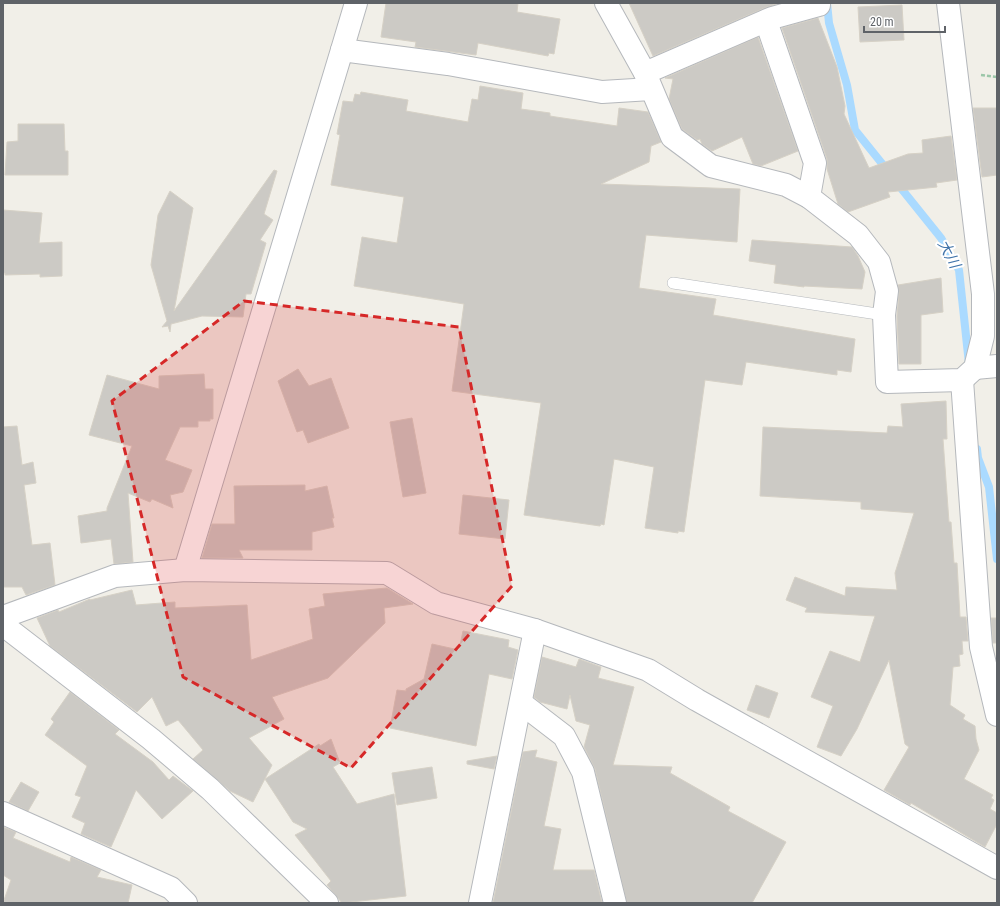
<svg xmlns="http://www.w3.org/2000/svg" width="1000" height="906" font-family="'Roboto Condensed','Noto Sans JP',sans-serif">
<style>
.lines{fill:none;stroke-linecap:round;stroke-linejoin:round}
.stream{stroke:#aadaff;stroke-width:8}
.building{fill:#cccac5;stroke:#d6d1c6}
.service-casing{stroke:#b5b8bc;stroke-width:12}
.minor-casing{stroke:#b5b8bc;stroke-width:24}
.path{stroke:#9cc7a9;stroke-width:2.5;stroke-dasharray:4 2;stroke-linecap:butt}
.service{stroke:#fff;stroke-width:11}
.minor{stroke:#fff;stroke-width:22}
.marked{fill:#d62828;fill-opacity:0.2;stroke:#d62828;stroke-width:3;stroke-dasharray:8 5;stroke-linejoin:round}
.labels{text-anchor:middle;stroke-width:4;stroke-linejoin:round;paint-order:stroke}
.water-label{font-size:15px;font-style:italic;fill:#4174aa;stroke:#fff}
</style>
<rect width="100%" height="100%" fill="#f1efe8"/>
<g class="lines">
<g class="stream">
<path d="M 827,3 L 829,23 L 847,85 L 855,130 L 888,171"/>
<path d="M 896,182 L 941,238 L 959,270 L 969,364"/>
<path d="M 977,449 L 978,458 L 989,487 L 997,559"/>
</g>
</g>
<g class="building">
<path d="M 386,3 L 518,3 L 517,12 L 560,19 L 554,54 L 549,53 L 548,56 L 478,43 L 476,55 L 415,47 L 416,42 L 381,37 Z"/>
<path d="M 629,3 L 779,3 L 767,7 L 653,56 Z"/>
<path d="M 902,5 L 904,40 L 860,42 L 858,7 Z"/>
<path d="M 818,18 L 837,67 L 845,106 L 844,114 L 869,168 L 908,154 L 923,153 L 922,140 L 951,136 L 957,180 L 936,183 L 937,187 L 888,192 L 890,197 L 848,212 L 838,204 L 827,169 L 827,159 L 782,28 Z"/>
<path d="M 758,37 L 798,151 L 761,166 L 753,164 L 742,137 L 712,151 L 702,144 L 700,139 L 697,140 L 682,129 L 669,99 L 673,79 L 665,78 Z"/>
<path d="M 480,86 L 523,93 L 521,109 L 550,113 L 550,116 L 556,117 L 617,126 L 619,108 L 648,112 L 661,142 L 651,146 L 649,162 L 601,184 L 740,189 L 737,242 L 646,235 L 639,288 L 716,299 L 713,315 L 855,339 L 851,372 L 837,370 L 837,375 L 746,362 L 742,385 L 705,380 L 684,532 L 678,531 L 678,533 L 645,528 L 654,467 L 614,459 L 604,525 L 601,524 L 600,526 L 524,515 L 541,403 L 452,391 L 464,304 L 354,286 L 362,237 L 397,243 L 404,197 L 331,185 L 340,135 L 337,134 L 343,101 L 353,102 L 355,94 L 360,95 L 361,92 L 408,100 L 406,111 L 468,122 L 472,99 L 478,100 Z"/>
<path d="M 973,108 L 997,108 L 997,175 L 982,177 Z"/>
<path d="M 18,124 L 64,124 L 65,151 L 68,151 L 68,175 L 5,175 L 7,142 L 18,141 Z"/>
<path d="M 274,170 L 277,171 L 264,214 L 273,220 L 260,240 L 266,243 L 251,294 L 246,294 L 243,317 L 202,316 L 171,324 L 170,332 L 168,326 L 162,327 L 167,321 L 151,265 L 158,215 L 170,191 L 193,208 L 174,311 Z"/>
<path d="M 3,210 L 42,213 L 39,243 L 62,242 L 62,276 L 40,277 L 40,274 L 5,275 L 5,273 L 3,273 Z"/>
<path d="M 752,240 L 852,247 L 858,256 L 865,272 L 862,289 L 804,286 L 804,287 L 774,283 L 776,265 L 749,261 Z"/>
<path d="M 941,278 L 943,312 L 921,315 L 921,364 L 899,364 L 897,316 L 899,293 L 898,285 Z"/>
<path d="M 298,369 L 309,386 L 331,378 L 349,428 L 308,443 L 303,430 L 297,432 L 278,381 Z"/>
<path d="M 204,374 L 205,389 L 213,389 L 213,419 L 210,419 L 210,421 L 198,421 L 198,427 L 180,427 L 165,460 L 192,470 L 183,492 L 170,495 L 173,508 L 152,499 L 150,502 L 128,493 L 133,562 L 114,564 L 111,539 L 81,543 L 78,516 L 107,511 L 107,508 L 132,446 L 89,435 L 107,375 L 159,389 L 159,376 Z"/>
<path d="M 946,401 L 947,439 L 943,439 L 949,522 L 951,522 L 954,563 L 957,563 L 960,617 L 966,617 L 968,641 L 962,641 L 963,654 L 959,655 L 960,666 L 953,667 L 950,705 L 965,715 L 963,719 L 975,726 L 976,739 L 979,750 L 964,779 L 993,795 L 991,798 L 994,800 L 990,809 L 997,813 L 997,824 L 985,847 L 911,803 L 910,805 L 884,790 L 909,747 L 905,744 L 889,660 L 857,729 L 841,756 L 817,747 L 833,706 L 811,697 L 830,651 L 860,662 L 875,616 L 805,612 L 807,608 L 786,600 L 795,577 L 845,596 L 846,587 L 897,590 L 895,573 L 914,513 L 861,509 L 861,502 L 760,496 L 763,427 L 887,433 L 888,426 L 903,427 L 901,404 Z"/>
<path d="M 412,418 L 426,493 L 403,497 L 390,422 Z"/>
<path d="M 17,426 L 22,465 L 33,462 L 36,483 L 24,485 L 32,545 L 50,543 L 55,585 L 26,595 L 22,587 L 3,587 L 3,427 Z"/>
<path d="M 305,485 L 305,491 L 327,486 L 334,518 L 332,518 L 334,527 L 312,532 L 312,550 L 239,550 L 243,558 L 202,558 L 212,524 L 235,524 L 234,486 Z"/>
<path d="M 463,495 L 509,500 L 505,539 L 459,534 Z"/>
<path d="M 387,588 L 413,604 L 384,608 L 385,623 L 328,678 L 272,697 L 284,719 L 249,738 L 272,765 L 253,802 L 230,791 L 193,759 L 203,750 L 178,720 L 166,726 L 152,697 L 137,712 L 50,646 L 37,618 L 58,610 L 59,612 L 90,599 L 90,600 L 132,590 L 136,605 L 175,602 L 175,608 L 247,605 L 251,660 L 313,639 L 309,609 L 325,606 L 323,594 Z"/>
<path d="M 991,618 L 997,618 L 997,643 L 993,643 Z"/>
<path d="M 463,631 L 509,640 L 508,647 L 518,650 L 512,679 L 489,674 L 476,746 L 390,728 L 397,690 L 406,691 L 406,689 L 424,679 L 432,644 L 459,650 Z"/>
<path d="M 542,657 L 576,667 L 579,659 L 601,667 L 598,678 L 634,687 L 613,765 L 672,767 L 670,773 L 730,807 L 728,811 L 786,842 L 752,903 L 627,903 L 595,769 L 584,747 L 590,725 L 576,721 L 570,695 L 567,709 L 540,702 L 534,697 Z"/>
<path d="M 756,685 L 778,693 L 769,718 L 747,710 Z"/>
<path d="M 70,692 L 119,730 L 115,734 L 153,762 L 169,780 L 173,776 L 193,791 L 162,819 L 136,790 L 111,847 L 81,834 L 85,823 L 72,817 L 81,797 L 75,795 L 87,766 L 45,735 L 54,722 L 51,719 Z"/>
<path d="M 331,739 L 340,763 L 333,767 L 357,804 L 394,794 L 406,896 L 342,903 L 327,885 L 331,881 L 295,835 L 307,829 L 293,822 L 265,779 L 319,744 L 320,746 Z"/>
<path d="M 537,750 L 535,757 L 557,762 L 544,826 L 561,829 L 553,870 L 594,870 L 602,903 L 493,903 L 523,752 Z"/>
<path d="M 497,756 L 494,769 L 467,764 L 467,761 Z"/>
<path d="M 432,767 L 437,798 L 397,805 L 392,773 Z"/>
<path d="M 21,782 L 39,792 L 28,811 L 9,802 Z"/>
<path d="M 3,827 L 16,832 L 13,838 L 70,862 L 71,857 L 101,870 L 97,877 L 132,885 L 128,903 L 3,903 L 11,880 L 3,875 Z"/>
</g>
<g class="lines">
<defs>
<path id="service" d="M 673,283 L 884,315"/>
<g id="minor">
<path d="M 606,3 L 645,73 L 672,137 L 711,166 L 786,185 L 809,197 L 858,235 L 879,262 L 887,291 L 884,315 L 887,382 L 962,380 L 975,368 L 983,336 L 983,294 L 948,3"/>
<path d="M 766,21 L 815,163 L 809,197"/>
<path d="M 342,50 L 356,3"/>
<path d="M 645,73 L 772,18 L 819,5"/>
<path d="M 975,368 L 997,366"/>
<path d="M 962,380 L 981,647 L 997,715"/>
<path d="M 185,570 L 342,50 L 448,64 L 602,92 L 651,89"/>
<path d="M 3,617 L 115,576 L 185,570 L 387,573 L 436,603 L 535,630 L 648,670 L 697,700 L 997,868"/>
<path d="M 3,625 L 151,739 L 210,789 L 327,903"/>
<path d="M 521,703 L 564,736 L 583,772 L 615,903"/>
<path d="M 3,813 L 171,888 L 186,903"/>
<path d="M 480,903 L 535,630"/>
</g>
</defs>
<use href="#service" class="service-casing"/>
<use href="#minor" class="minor-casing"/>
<path class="path" d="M 981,75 L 997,77"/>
<use href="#service" class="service"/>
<use href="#minor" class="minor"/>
</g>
<path class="marked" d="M 244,301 L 459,327 L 512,586 L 351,768 L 183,677 L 112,401 Z"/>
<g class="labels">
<g class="water-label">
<text transform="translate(949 254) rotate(62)" y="5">大川</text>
</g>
</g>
<rect width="1000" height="906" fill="none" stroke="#5f6368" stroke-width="8"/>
<path d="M864 26v6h81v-6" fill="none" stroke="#5f6368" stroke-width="2"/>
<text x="870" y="26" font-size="12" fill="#5f6368" stroke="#ffffff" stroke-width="3" paint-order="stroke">20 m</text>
</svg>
